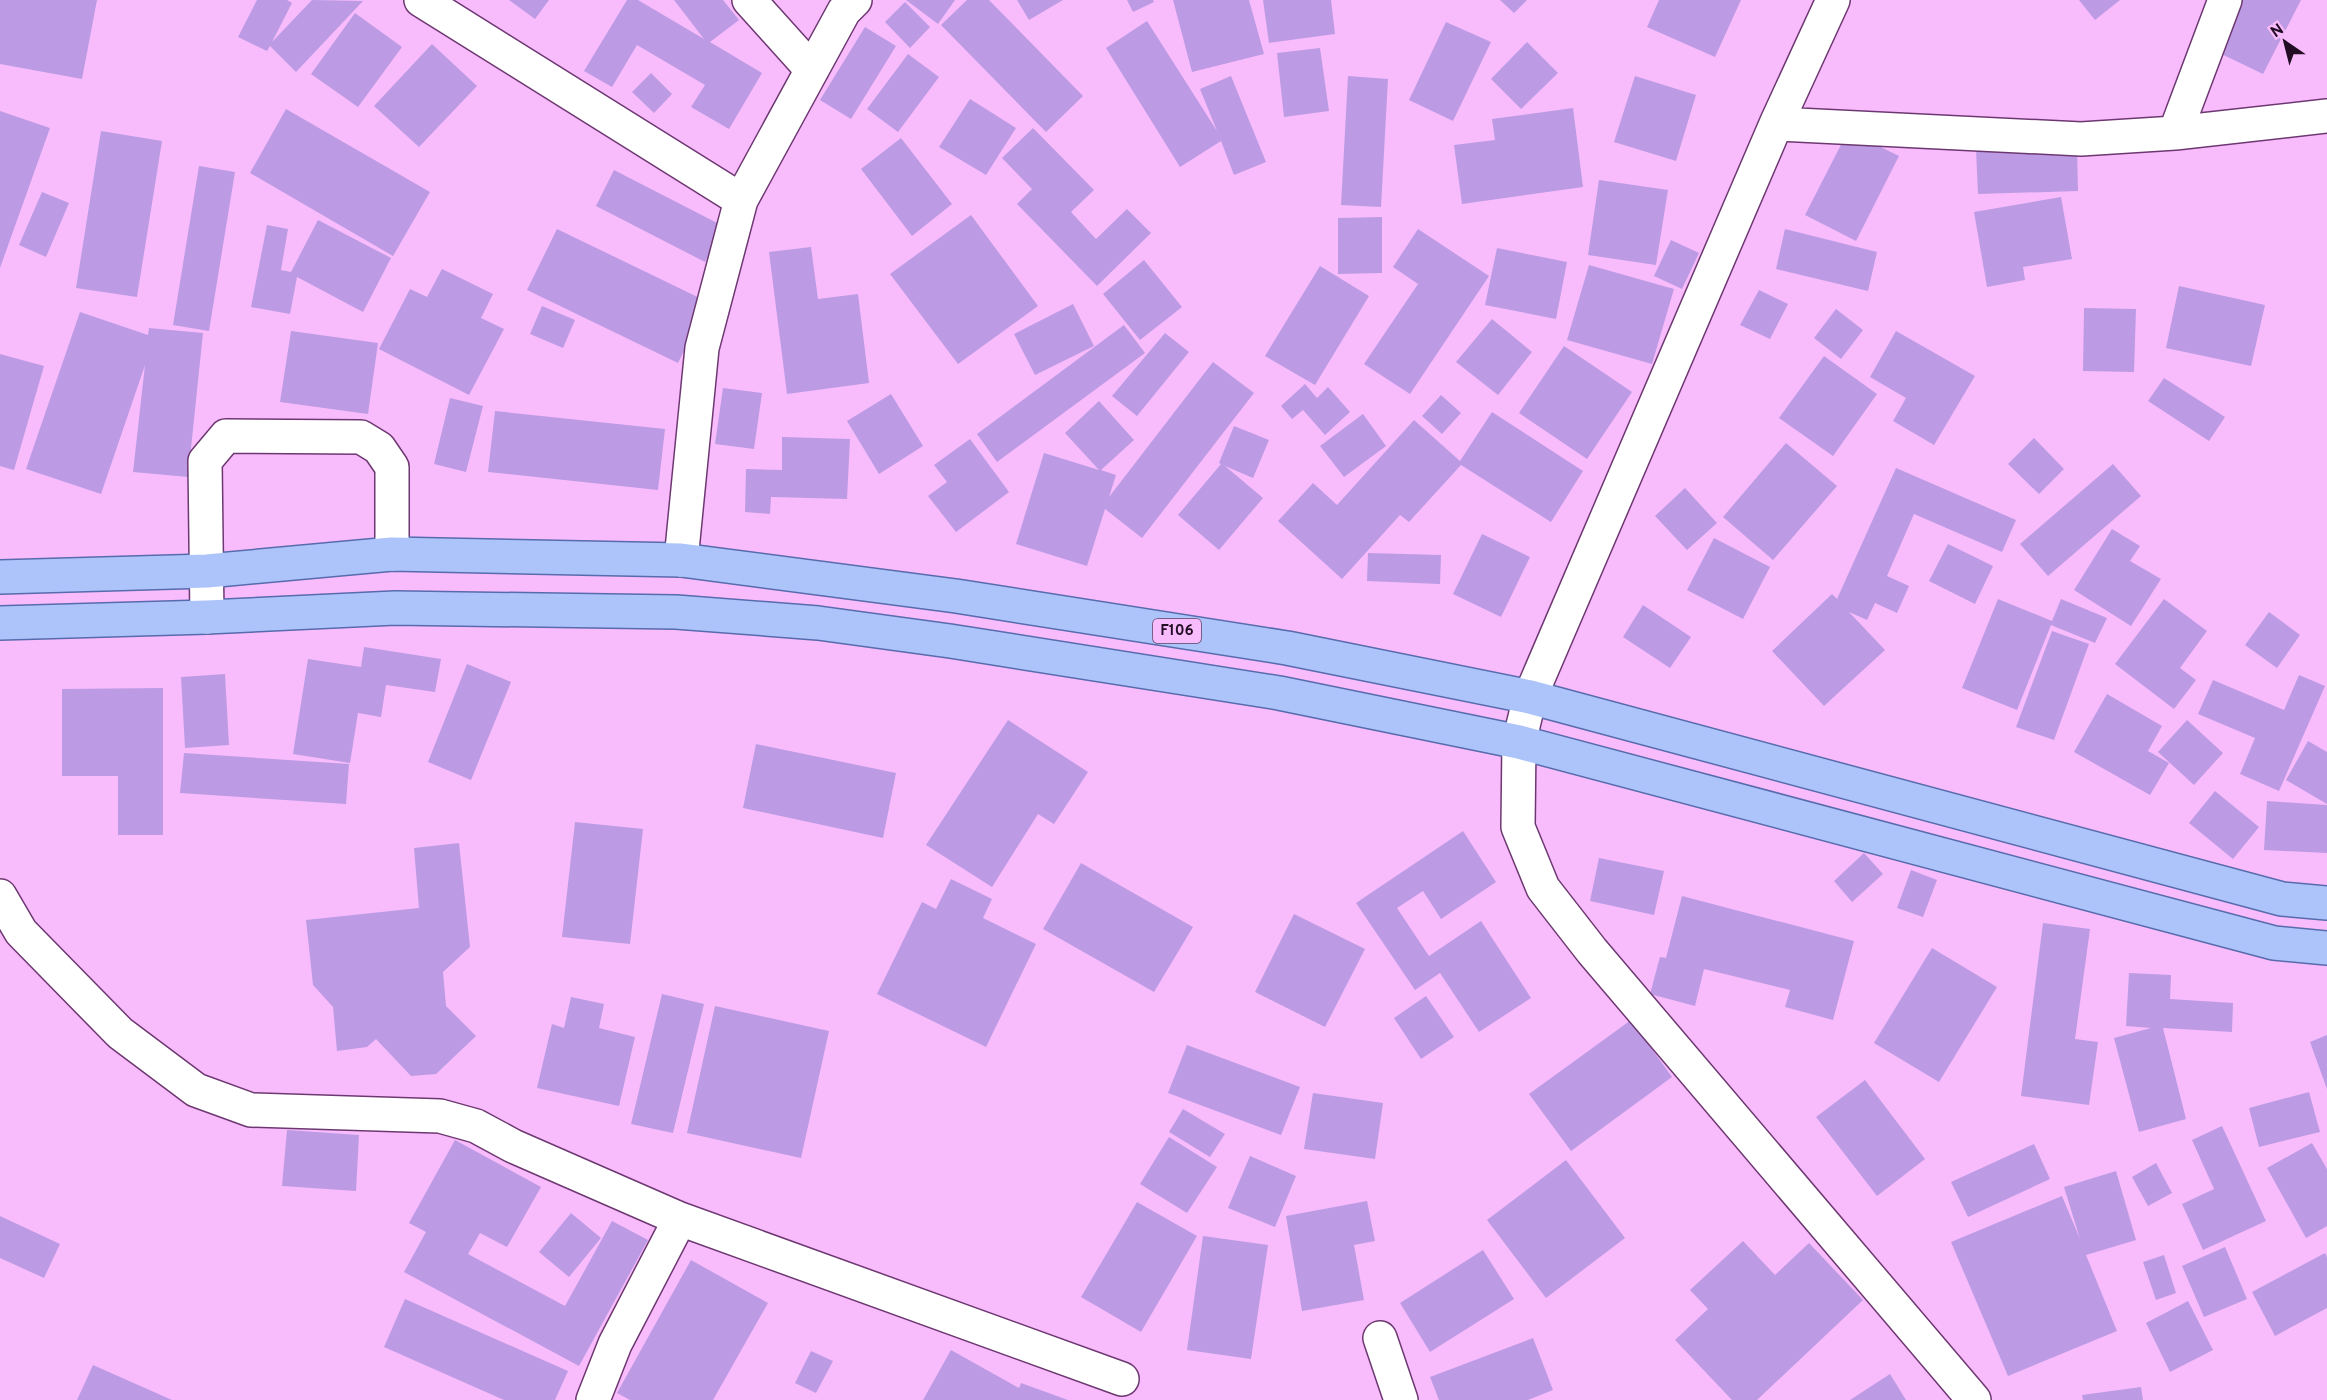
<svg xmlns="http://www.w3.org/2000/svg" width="2327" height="1400" font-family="Overpass,sans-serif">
<rect width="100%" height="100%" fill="#f8bcfc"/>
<path fill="#bc9be4" d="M 0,0 L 97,0 L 82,79 L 0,64 Z
M 257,0 L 287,0 L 292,3 L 272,42 L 312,0 L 363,1 L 296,72 L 270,46 L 267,51 L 238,37 Z
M 509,0 L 549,0 L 535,19 Z
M 627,0 L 638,0 L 704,39 L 674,0 L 723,0 L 739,20 L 710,42 L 762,73 L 729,129 L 691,107 L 705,85 L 637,45 L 612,87 L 584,71 Z
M 906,0 L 955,0 L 938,24 Z
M 967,0 L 989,0 L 1083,96 L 1046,132 L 941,25 Z
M 1017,0 L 1063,0 L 1029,20 Z
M 1127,0 L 1153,0 L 1154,2 L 1133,12 Z
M 1173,0 L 1249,0 L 1264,54 L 1192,72 Z
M 1263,0 L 1331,0 L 1335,34 L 1269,43 Z
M 1500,0 L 1527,0 L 1514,13 Z
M 1659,0 L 1741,0 L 1715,57 L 1647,27 Z
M 2079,0 L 2120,0 L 2095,20 Z
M 2236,0 L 2301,0 L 2263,74 L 2211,49 Z
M 905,2 L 930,27 L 910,48 L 885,22 Z
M 355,13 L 402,47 L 358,107 L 311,74 Z
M 1147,21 L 1217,131 L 1200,89 L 1231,76 L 1266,162 L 1234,175 L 1221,141 L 1180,167 L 1106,48 Z
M 1446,22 L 1491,42 L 1453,121 L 1409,100 Z
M 865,27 L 896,46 L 851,119 L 820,100 Z
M 1527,42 L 1558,73 L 1521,109 L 1491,79 Z
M 432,44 L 477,86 L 419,147 L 374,106 Z
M 1320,48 L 1329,111 L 1284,117 L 1277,53 Z
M 908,54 L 939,77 L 898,132 L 867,109 Z
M 651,73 L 672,94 L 654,113 L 632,92 Z
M 1348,76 L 1388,79 L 1381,207 L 1341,205 Z
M 1635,76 L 1696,95 L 1676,161 L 1614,142 Z
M 970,99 L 1016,128 L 986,175 L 939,147 Z
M 1573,108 L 1583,187 L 1462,204 L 1454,145 L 1495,140 L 1492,119 Z
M 286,109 L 430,192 L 393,256 L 250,173 Z
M 0,111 L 50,128 L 0,268 Z
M 1033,128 L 1094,190 L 1071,212 L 1096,239 L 1127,209 L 1151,233 L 1097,286 L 1017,204 L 1032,189 L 1002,158 Z
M 101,131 L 162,141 L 137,297 L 76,288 Z
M 1848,131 L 1899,156 L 1856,241 L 1805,215 Z
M 901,138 L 952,204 L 912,236 L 861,169 Z
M 2077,146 L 2078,191 L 1978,194 L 1976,149 Z
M 199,166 L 235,172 L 209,331 L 173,325 Z
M 614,170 L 723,226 L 705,262 L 596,206 Z
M 1599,180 L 1668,190 L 1656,265 L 1588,255 Z
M 42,192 L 69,203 L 46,257 L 19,245 Z
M 2061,197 L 2072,259 L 2023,267 L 2025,280 L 1987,287 L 1974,212 Z
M 971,215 L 1038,306 L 958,364 L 890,274 Z
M 1382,217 L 1382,273 L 1338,274 L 1338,218 Z
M 318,220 L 391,258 L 363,312 L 297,277 L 290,314 L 251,307 L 267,225 L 288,229 L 281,270 L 291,272 Z
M 557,229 L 708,302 L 678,363 L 527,290 Z
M 1418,229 L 1489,276 L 1410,394 L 1364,364 L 1418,284 L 1393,267 Z
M 1785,229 L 1877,252 L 1868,291 L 1776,269 Z
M 1671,240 L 1699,253 L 1682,289 L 1654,276 Z
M 811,247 L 818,299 L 858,294 L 869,383 L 787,394 L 769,252 Z
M 1497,248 L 1567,262 L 1556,319 L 1485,305 Z
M 1144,260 L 1182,307 L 1140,340 L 1103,294 Z
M 1589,265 L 1674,289 L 1652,364 L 1567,340 Z
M 1320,266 L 1369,296 L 1315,385 L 1265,356 Z
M 442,269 L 493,294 L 481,318 L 504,329 L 469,395 L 379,349 L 410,289 L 427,297 Z
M 2179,286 L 2265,305 L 2251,366 L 2166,348 Z
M 1759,290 L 1788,304 L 1770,339 L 1740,325 Z
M 1073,304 L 1094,346 L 1035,375 L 1014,334 Z
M 542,306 L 575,320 L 563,348 L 530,334 Z
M 2084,308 L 2136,309 L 2134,372 L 2083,371 Z
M 1836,309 L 1863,330 L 1841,359 L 1814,338 Z
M 80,312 L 148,335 L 149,328 L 203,333 L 188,477 L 133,472 L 145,365 L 101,494 L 26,469 Z
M 1492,319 L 1532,352 L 1498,395 L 1456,362 Z
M 1124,325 L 1145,353 L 997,462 L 977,434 Z
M 291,331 L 378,343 L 368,414 L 280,402 Z
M 1896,331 L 1975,376 L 1934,445 L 1893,421 L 1906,398 L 1870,377 Z
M 1165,333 L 1189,352 L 1137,416 L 1112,396 Z
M 1564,346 L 1632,392 L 1587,459 L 1519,413 Z
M 0,354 L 44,366 L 14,470 L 0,466 Z
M 1824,356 L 1877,394 L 1833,456 L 1779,418 Z
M 1213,362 L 1254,393 L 1142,538 L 1105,509 L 1087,566 L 1016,544 L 1044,453 L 1099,470 L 1065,433 L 1099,401 L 1134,440 L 1101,470 L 1116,475 L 1109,497 Z
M 2164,378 L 2225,417 L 2209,441 L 2148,401 Z
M 1305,384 L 1317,398 L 1328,387 L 1350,412 L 1325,435 L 1303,410 L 1292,419 L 1281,406 Z
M 723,388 L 762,393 L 754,449 L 715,444 Z
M 891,394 L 923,446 L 879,474 L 847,421 Z
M 1441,395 L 1461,413 L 1442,434 L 1422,416 Z
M 450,398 L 483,406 L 466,472 L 434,464 Z
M 495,411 L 665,429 L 658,490 L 488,472 Z
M 1492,412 L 1583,471 L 1551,522 L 1461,465 L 1409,522 L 1400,515 L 1342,579 L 1278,521 L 1313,483 L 1337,505 L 1414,420 L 1460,461 Z
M 1363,414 L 1386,446 L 1344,477 L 1320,446 Z
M 1234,426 L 1269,440 L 1253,478 L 1225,466 L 1263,498 L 1219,550 L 1178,515 L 1221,464 L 1219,463 Z
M 782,437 L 850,439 L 847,499 L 771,497 L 770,514 L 745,512 L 746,469 L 782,470 Z
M 2034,438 L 2064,469 L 2039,494 L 2008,464 Z
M 970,439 L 1009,492 L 956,532 L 928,496 L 947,482 L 934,465 Z
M 1786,443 L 1837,486 L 1773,560 L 1723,517 Z
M 2113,464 L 2141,496 L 2048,576 L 2020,544 Z
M 1896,468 L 2016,520 L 2002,552 L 1914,514 L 1887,576 L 1909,586 L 1897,613 L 1875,603 L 1867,620 L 1849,612 L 1885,650 L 1824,706 L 1772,651 L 1832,594 L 1837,599 Z
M 1685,488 L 1717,523 L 1687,550 L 1655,516 Z
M 2112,529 L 2140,546 L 2130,561 L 2161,579 L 2131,626 L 2074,590 Z
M 1482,534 L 1530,557 L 1501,617 L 1453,594 Z
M 1714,538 L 1770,567 L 1743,619 L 1687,590 Z
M 1948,544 L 1993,566 L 1975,604 L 1929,581 Z
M 1368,553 L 1441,555 L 1440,584 L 1367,581 Z
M 1998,599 L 2052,621 L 2061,599 L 2107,618 L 2095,643 L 2051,625 L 2017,710 L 1962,688 Z
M 2164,599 L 2207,631 L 2180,668 L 2196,680 L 2174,709 L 2115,664 Z
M 1643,605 L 1691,637 L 1670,668 L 1623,637 Z
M 2269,612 L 2300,635 L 2277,668 L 2245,645 Z
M 2052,631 L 2089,644 L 2054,740 L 2016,727 Z
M 364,647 L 441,659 L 435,692 L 386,685 L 381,717 L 358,713 L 350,763 L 293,754 L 308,659 L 361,667 Z
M 467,664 L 511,682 L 471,780 L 428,762 Z
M 225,674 L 229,745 L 185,748 L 181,677 Z
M 2299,675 L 2325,686 L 2279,791 L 2240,774 L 2255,738 L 2198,714 L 2213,680 L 2284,710 Z
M 163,688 L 163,835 L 118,835 L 118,776 L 62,776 L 62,689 Z
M 2107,694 L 2162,726 L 2148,751 L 2169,763 L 2150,795 L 2074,752 Z
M 1008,720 L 1088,772 L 1054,824 L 1038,814 L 992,887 L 926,845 Z
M 2187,720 L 2223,753 L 2194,785 L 2158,752 Z
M 2308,741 L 2327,752 L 2327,804 L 2286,780 Z
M 756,744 L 896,773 L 883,838 L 743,808 Z
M 184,753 L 349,764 L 346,804 L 180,793 Z
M 2215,791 L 2259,827 L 2233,859 L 2189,823 Z
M 2267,801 L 2327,805 L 2327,853 L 2264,850 Z
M 575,822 L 643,829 L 630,944 L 562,937 Z
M 1463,831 L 1496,882 L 1441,919 L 1423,891 L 1397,908 L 1429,956 L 1481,921 L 1531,998 L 1479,1032 L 1440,973 L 1415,990 L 1356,903 Z
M 459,843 L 470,947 L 443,972 L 446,1006 L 476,1036 L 436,1074 L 411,1076 L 376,1039 L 367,1047 L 337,1051 L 333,1007 L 313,985 L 306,920 L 419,908 L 414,848 Z
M 1864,853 L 1883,874 L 1852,902 L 1834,881 Z
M 1599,858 L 1664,871 L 1654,915 L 1590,901 Z
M 1081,863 L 1193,927 L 1154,992 L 1043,929 Z
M 1911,870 L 1937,880 L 1923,917 L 1897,908 Z
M 951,879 L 992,899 L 983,918 L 1036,944 L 986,1047 L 877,994 L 922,902 L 936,909 Z
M 1682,896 L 1854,941 L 1833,1020 L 1785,1007 L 1790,990 L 1704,969 L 1695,1006 L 1650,994 L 1660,957 L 1666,958 Z
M 1294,914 L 1365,949 L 1325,1027 L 1255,992 Z
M 2043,923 L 2090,929 L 2075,1039 L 2098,1042 L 2089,1105 L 2021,1096 Z
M 1932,948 L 1997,987 L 1939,1082 L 1874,1043 Z
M 2129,973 L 2171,975 L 2170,999 L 2233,1003 L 2232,1032 L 2163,1028 L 2186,1119 L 2139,1132 L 2114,1038 L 2151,1028 L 2126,1026 Z
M 662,994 L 704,1004 L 673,1133 L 631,1124 Z
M 1426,996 L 1454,1037 L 1421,1059 L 1394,1018 Z
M 571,997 L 604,1004 L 599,1028 L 635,1037 L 619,1106 L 537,1088 L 552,1024 L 564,1028 Z
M 715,1006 L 829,1031 L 801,1158 L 687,1133 Z
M 1631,1020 L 1672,1077 L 1571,1151 L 1529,1094 Z
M 2327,1035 L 2327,1089 L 2310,1042 Z
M 1187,1045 L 1300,1087 L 1281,1135 L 1168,1093 Z
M 1865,1080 L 1925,1159 L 1877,1196 L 1816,1117 Z
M 2309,1092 L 2320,1132 L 2259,1147 L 2249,1108 Z
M 1313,1093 L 1383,1103 L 1375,1159 L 1304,1149 Z
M 1183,1109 L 1225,1134 L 1210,1157 L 1169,1132 Z
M 2222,1126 L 2266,1221 L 2203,1250 L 2182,1204 L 2214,1189 L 2192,1140 Z
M 287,1130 L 359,1135 L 356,1191 L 282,1186 Z
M 1169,1137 L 1217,1167 L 1187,1213 L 1140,1184 Z
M 455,1140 L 541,1187 L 507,1247 L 480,1233 L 468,1254 L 565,1306 L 612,1221 L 648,1240 L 579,1366 L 404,1272 L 426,1232 L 409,1223 Z
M 2312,1143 L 2327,1169 L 2327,1226 L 2306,1238 L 2267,1168 Z
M 2034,1144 L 2050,1179 L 1968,1217 L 1951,1182 Z
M 1250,1156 L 1296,1176 L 1275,1227 L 1228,1208 Z
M 1566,1160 L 1625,1238 L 1546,1298 L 1487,1220 Z
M 2156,1163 L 2172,1193 L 2148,1206 L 2132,1177 Z
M 2116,1171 L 2136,1240 L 2086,1255 L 2117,1331 L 2008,1376 L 1951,1242 L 2062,1196 L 2080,1239 L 2064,1187 Z
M 1367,1201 L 1375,1241 L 1354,1245 L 1364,1300 L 1302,1311 L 1286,1216 Z
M 1137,1202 L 1197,1236 L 1141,1332 L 1081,1297 Z
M 571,1213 L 601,1238 L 569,1277 L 539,1252 Z
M 0,1216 L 60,1244 L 44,1278 L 0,1258 Z
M 1203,1236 L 1268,1245 L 1251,1359 L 1187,1350 Z
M 1743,1241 L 1775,1275 L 1809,1243 L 1863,1300 L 1757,1400 L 1732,1400 L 1675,1340 L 1708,1309 L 1690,1290 Z
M 2225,1247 L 2247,1299 L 2204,1317 L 2182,1266 Z
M 1483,1250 L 1514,1299 L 1430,1352 L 1400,1303 Z
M 2325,1253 L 2327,1257 L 2327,1308 L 2275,1336 L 2252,1292 Z
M 2164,1255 L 2176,1293 L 2156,1300 L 2143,1262 Z
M 691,1260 L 768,1303 L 713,1400 L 630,1400 L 617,1393 Z
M 405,1299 L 568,1371 L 555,1400 L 504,1400 L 384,1347 Z
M 2188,1301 L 2213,1350 L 2170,1372 L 2146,1323 Z
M 1533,1338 L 1553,1390 L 1528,1400 L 1439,1400 L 1430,1377 Z
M 951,1350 L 1019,1388 L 1021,1383 L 1068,1400 L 923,1400 Z
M 811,1351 L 833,1361 L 816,1393 L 795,1383 Z
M 93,1365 L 172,1400 L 77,1400 Z
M 1890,1374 L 1906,1400 L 1850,1400 Z
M 2141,1387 L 2143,1400 L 2083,1400 L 2082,1395 Z"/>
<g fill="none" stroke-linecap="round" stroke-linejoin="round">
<defs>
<path id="minor" d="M 421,0 L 741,200
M 749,0 L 812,70
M 1833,0 L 1776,124 L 1530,697 L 1519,742 L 1518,827 L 1543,888 L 1592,951 L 1974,1400
M 1776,124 L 2081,139 L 2175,133 L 2327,116
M 2175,133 L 2225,0
M 681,560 L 702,348 L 741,200 L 844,11 L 855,0
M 207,617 L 205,461 L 226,436 L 361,437 L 379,448 L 392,467 L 392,554
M 0,896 L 21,932 L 120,1033 L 196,1090 L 251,1110 L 440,1116 L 476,1126 L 513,1146 L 680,1219
M 1380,1338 L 1401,1400
M 593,1400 L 615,1344 L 680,1219 L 1122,1379"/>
<path id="major" d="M 0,577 L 207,571 L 392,554 L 681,560 L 956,596 L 1287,648 L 1530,697 L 2282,899 L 2327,903
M 0,623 L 207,617 L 395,608 L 676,612 L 818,623 L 950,641 L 1279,693 L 1519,742 L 2274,943 L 2327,948"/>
</defs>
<use href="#minor" stroke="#6d3871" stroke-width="36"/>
<use href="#major" stroke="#586bac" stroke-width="36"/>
<use href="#minor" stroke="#fff" stroke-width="33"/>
<use href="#major" stroke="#acc4f9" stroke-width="33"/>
</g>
<g text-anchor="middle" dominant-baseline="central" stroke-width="4.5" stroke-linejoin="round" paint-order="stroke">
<rect fill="#f8bcfc" stroke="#634266" stroke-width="1.5" x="1153" y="619" width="48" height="24" rx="4.5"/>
<g font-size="15" font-weight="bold" fill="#230d25">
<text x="1177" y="631">F106</text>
</g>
</g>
<g transform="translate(2285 42) rotate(325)" stroke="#f8bcfc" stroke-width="4.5" paint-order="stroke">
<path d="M0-4.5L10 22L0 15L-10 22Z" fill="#230d25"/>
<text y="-9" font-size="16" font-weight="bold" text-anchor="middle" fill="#230d25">N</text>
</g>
</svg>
